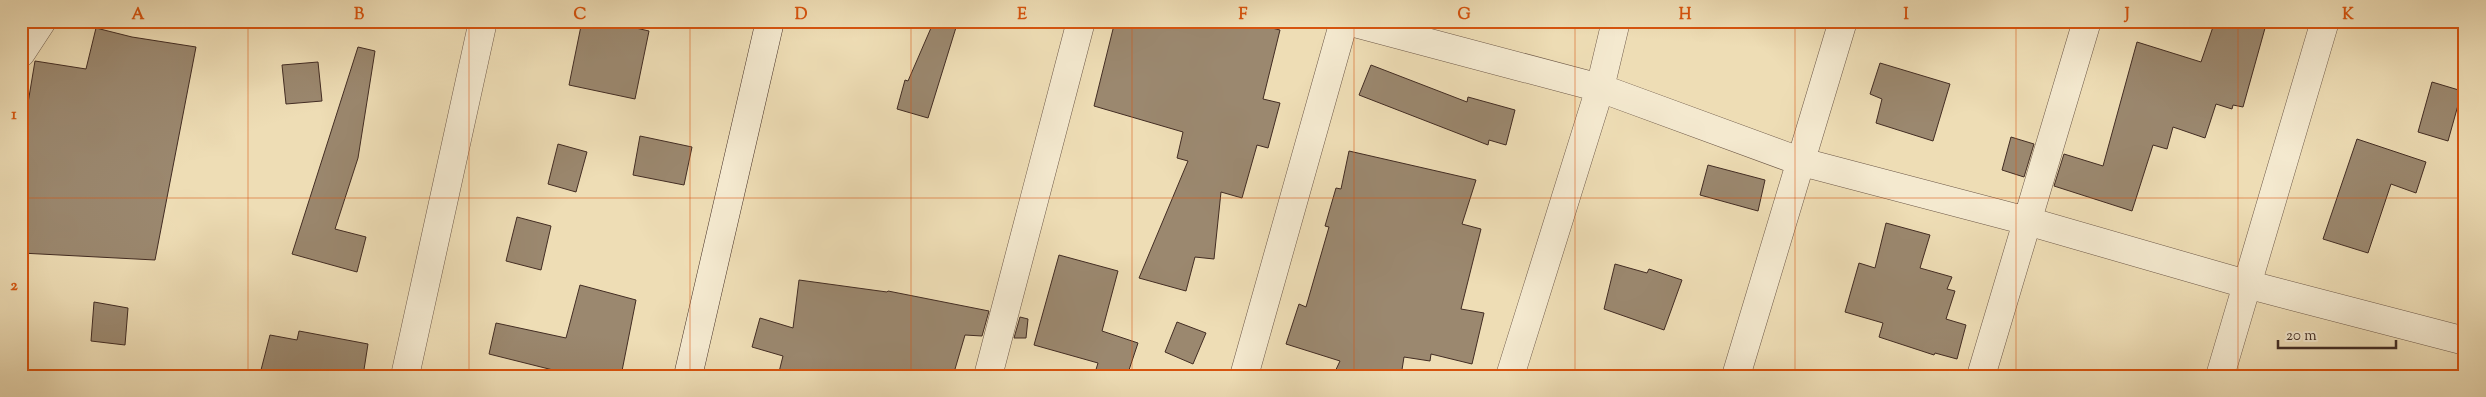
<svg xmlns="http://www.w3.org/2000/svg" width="2486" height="397" font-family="'Sorts Mill Goudy',serif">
<rect width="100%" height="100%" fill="#eeddb5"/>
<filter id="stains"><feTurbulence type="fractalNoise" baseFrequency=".004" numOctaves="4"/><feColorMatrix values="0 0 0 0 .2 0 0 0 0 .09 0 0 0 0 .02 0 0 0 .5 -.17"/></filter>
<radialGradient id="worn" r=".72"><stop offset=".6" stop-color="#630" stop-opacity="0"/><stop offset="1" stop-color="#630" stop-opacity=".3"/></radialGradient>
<path fill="#9b886f" stroke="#422c23" d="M 582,21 L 605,21 L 649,31 L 635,99 L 569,85 Z
M 934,21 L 958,21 L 928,118 L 897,109 L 905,80 L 908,81 Z
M 1115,21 L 1244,21 L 1280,30 L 1263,99 L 1280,103 L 1268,148 L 1257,145 L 1242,198 L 1221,192 L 1214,259 L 1195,257 L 1186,291 L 1139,278 L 1188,161 L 1177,158 L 1183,132 L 1094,106 Z
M 2215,21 L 2267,21 L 2243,107 L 2233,105 L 2232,109 L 2216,104 L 2205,138 L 2173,127 L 2167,149 L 2153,145 L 2132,211 L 2054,186 L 2064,154 L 2103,166 L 2137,42 L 2201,62 Z
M 96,28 L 132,37 L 196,47 L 155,260 L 21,253 L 21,108 L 27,109 L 35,61 L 86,69 Z
M 358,47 L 375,51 L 358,158 L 335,229 L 366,237 L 357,272 L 292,254 Z
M 318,62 L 322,101 L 286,104 L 282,65 Z
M 1880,63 L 1950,84 L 1933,141 L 1876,123 L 1882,99 L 1870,94 Z
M 1371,65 L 1467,102 L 1468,97 L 1515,110 L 1506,145 L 1489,140 L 1488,145 L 1359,95 Z
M 2432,82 L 2462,91 L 2448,141 L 2418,132 Z
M 640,136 L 692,147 L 684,185 L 633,175 Z
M 2011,137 L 2034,144 L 2024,177 L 2002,170 Z
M 2357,139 L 2426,162 L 2416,193 L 2391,184 L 2368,253 L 2323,239 Z
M 558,144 L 587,152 L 576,192 L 548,184 Z
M 1349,151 L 1476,180 L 1462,224 L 1481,229 L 1461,309 L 1484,313 L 1472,364 L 1431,354 L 1430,361 L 1404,357 L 1401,376 L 1333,376 L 1340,361 L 1286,344 L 1299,304 L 1306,307 L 1329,227 L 1325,226 L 1336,188 L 1341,189 Z
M 1708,165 L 1765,180 L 1758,211 L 1700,195 Z
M 517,217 L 551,226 L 541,270 L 506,261 Z
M 1886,223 L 1930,235 L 1920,268 L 1952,277 L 1947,289 L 1955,291 L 1946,319 L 1966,325 L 1957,359 L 1935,353 L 1934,355 L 1879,337 L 1883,323 L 1845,312 L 1859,263 L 1875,268 Z
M 1059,255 L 1118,271 L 1102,331 L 1138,343 L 1127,376 L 1094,376 L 1098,363 L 1034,345 Z
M 1615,264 L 1647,273 L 1649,269 L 1682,280 L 1664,330 L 1604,309 Z
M 799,280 L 887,292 L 888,291 L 989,311 L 982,336 L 965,335 L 953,376 L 778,376 L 783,356 L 752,347 L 760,318 L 793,328 Z
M 580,285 L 636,300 L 621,376 L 577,376 L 489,354 L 496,323 L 566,338 Z
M 94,302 L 128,308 L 125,345 L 91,341 Z
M 1020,317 L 1028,319 L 1026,338 L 1014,338 Z
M 1177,322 L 1206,333 L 1193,364 L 1165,352 Z
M 299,331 L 368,344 L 363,376 L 289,376 L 261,370 L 270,335 L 297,340 Z"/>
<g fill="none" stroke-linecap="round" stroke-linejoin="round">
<defs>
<path id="street" d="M 1347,21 L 1600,88 L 1802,162 L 2027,221 L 2246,284 L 2465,341
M 21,53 L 42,21
M 405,376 L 483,21
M 988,376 L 1081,21
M 1244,376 L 1344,21
M 1510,376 L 1600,88 L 1616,21
M 1736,376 L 1843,21
M 1981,376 L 2087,21
M 2220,376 L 2325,21"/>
<path id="secondary" d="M 688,376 L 770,21"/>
</defs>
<use href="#street" stroke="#6d5848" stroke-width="29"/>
<use href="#secondary" stroke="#422c23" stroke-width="29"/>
<use href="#street" stroke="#f4e9cf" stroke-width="28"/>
<use href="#secondary" stroke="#f4e9cf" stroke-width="28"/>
</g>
<path fill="none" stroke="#d7540e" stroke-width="1" stroke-opacity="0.55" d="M 248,21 L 248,376M 469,21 L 469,376M 690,21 L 690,376M 911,21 L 911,376M 1132,21 L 1132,376M 1354,21 L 1354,376M 1575,21 L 1575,376M 1795,21 L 1795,376M 2016,21 L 2016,376M 2238,21 L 2238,376M 21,198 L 2465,198"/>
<rect width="2486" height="397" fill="none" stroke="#eeddb5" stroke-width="55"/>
<path d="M2278 340v8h118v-8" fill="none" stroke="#422c23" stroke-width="2.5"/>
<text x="2286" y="340" font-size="15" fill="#422c23" stroke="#f4e9cf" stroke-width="4" paint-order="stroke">20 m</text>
<rect x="28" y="28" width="2430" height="342" fill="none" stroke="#d7540e" stroke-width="2"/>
<g font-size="16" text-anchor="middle" font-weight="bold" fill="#d7540e">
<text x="138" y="19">A</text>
<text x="359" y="19">B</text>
<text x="580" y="19">C</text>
<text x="801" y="19">D</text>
<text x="1022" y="19">E</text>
<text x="1243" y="19">F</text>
<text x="1464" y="19">G</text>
<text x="1685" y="19">H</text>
<text x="1906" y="19">I</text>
<text x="2127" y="19">J</text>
<text x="2348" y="19">K</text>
<text x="14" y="119">1</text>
<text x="14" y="290">2</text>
</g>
<rect width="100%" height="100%" filter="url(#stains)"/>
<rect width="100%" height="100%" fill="url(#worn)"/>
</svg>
